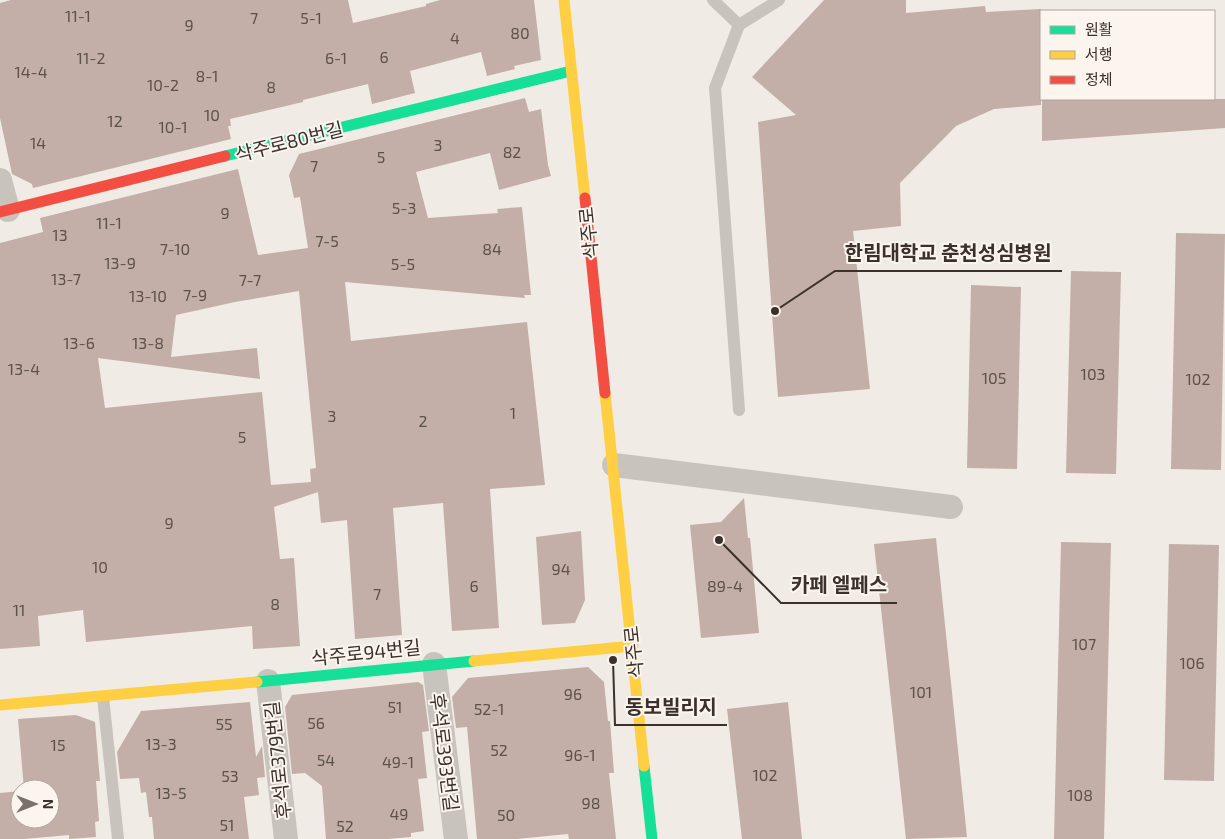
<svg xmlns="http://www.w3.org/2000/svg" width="1225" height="839" font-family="'Exo 2','Noto Sans KR',sans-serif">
<rect width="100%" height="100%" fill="#f0ebe5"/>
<path fill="#c3afa7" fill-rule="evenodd" d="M 11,0 L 348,0 L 353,23 L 426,6 L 426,4 L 440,0 L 534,0 L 541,60 L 514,66 L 515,69 L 487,76 L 481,52 L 410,71 L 415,93 L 372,104 L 368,84 L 303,100 L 303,102 L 230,119 L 231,126 L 228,126 L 231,139 L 33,188 L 32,184 L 12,174 L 0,118 L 0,3 Z
M 824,0 L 906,0 L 906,13 L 985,6 L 986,12 L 1041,9 L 1041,105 L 994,109 L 956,126 L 900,183 L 901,226 L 853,231 L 870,389 L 778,397 L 758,122 L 796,115 L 752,77 Z
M 525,98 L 529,112 L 541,109 L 548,165 L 551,176 L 499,190 L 490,153 L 416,172 L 428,218 L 498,213 L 497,209 L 522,207 L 531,295 L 524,295 L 525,298 L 345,282 L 351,341 L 527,322 L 545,485 L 490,489 L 499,628 L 452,631 L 443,503 L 393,508 L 402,635 L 355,639 L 347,520 L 321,523 L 318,492 L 274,507 L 280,559 L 294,558 L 300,646 L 253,649 L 252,626 L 86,642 L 83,610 L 38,616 L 40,646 L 0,649 L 0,243 L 43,232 L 40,218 L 238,169 L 258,255 L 308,248 L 300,197 L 294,198 L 289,175 L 299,154 ZM 299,291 L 316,468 L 310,469 L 311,482 L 271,485 L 262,392 L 105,408 L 98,358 L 260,379 L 257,348 L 171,357 L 176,315 L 235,302 Z
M 1042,99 L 1225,99 L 1225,128 L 1042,141 Z
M 1176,233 L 1225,234 L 1221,470 L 1171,469 Z
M 1071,271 L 1121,272 L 1116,474 L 1066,473 Z
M 971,285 L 1021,287 L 1017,469 L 967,468 Z
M 744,498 L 748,538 L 750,538 L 759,633 L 701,638 L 690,525 L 721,522 Z
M 581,531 L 585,600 L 575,623 L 542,625 L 536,537 Z
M 936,538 L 967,837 L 906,839 L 874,544 Z
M 1061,542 L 1111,543 L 1104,839 L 1054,839 Z
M 1169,544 L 1219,545 L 1214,781 L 1164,780 Z
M 588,667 L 604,682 L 608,721 L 610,721 L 614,773 L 609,773 L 616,839 L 569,839 L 568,834 L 517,839 L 477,839 L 467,727 L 456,728 L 452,697 L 468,678 Z
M 418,682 L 423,685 L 429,731 L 422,732 L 427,778 L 418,779 L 424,831 L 411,833 L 411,837 L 388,839 L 326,839 L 322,786 L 305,773 L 292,774 L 285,707 L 292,695 Z
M 250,702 L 256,757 L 262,746 L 265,777 L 257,778 L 259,795 L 244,797 L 249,839 L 154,839 L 152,817 L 149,817 L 146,792 L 141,793 L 139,778 L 120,779 L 117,752 L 141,711 Z
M 788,702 L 802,839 L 742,839 L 727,709 Z
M 76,715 L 95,722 L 100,781 L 96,781 L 99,821 L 95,822 L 96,837 L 69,839 L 69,835 L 24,839 L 0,839 L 0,793 L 20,791 L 20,819 L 50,819 L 50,789 L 24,789 L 18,719 Z"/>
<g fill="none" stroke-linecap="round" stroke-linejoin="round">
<path stroke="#c9c3be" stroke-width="12" d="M 713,0 L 739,25 L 715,88 L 739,410
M 739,25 L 779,0
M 103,697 L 118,839"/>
<path stroke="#c9c3be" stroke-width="24" d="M 0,180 L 8,210
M 614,465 L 951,507
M 434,664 L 456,839
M 268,681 L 286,839"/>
<path stroke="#16e098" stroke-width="11" d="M 225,156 L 571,71
M 257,682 L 474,661
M 644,766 L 652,839"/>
<path stroke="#ffcf43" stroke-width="11" d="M 564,0 L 585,198
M 605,393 L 644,766
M 474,661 L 633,646
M 0,705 L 257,682"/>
<path stroke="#f24e42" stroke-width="11" d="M 585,198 L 605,393
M 0,212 L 225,156"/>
</g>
<g text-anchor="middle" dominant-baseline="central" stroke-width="4" stroke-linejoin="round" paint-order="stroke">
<g font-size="16" fill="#5d504a">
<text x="78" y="15">11-1</text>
<text x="254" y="17">7</text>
<text x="311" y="17">5-1</text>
<text x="189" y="24">9</text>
<text x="520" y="32">80</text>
<text x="455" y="37">4</text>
<text x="384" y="56">6</text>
<text x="91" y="57">11-2</text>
<text x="336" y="57">6-1</text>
<text x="31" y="71">14-4</text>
<text x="207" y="75">8-1</text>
<text x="163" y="84">10-2</text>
<text x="271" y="86">8</text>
<text x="212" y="114">10</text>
<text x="115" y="120">12</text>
<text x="173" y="126">10-1</text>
<text x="38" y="142">14</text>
<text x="438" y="144">3</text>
<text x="512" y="151">82</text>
<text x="381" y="156">5</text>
<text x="314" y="165">7</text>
<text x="404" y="207">5-3</text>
<text x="225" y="212">9</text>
<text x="109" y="222">11-1</text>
<text x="60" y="234">13</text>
<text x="327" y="240">7-5</text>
<text x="175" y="248">7-10</text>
<text x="492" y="248">84</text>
<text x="120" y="262">13-9</text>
<text x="403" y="263">5-5</text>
<text x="66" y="278">13-7</text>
<text x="250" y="279">7-7</text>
<text x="195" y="294">7-9</text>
<text x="148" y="295">13-10</text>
<text x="79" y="342">13-6</text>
<text x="148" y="342">13-8</text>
<text x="24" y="368">13-4</text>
<text x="1093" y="373">103</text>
<text x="994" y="377">105</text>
<text x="1198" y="378">102</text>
<text x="513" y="412">1</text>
<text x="332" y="415">3</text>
<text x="423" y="420">2</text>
<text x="242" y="436">5</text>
<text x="169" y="522">9</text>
<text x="100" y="566">10</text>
<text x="561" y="568">94</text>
<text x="474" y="585">6</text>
<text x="725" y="585">89-4</text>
<text x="377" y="593">7</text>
<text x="275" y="603">8</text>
<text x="19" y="609">11</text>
<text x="1084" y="643">107</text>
<text x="1192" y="662">106</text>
<text x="921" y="691">101</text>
<text x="573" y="693">96</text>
<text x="395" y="706">51</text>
<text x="489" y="708">52-1</text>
<text x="316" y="722">56</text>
<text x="224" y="723">55</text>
<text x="161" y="743">13-3</text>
<text x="58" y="744">15</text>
<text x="499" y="749">52</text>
<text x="580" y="754">96-1</text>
<text x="326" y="759">54</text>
<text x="398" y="761">49-1</text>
<text x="765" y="774">102</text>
<text x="230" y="775">53</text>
<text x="171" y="792">13-5</text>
<text x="1080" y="794">108</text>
<text x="591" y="802">98</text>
<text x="399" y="813">49</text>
<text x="506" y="814">50</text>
<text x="227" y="824">51</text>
<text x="345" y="825">52</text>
</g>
<g font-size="19" fill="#3b302b" stroke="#fbf5ee">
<text transform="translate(289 141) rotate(-14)">삭주로80번길</text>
<text transform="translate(588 233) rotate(-96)">삭주로</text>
<text transform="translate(366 652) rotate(-6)">삭주로94번길</text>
<text transform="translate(633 652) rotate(-96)">삭주로</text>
<text transform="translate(445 752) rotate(83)">후석로393번길</text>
<text transform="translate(277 760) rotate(-96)">후석로379번길</text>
</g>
</g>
<path fill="none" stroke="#3b302b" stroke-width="2" d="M775 311L835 271H1062M719 540L781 603H897M613 660L615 725H727"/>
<g fill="#3b302b" stroke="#fbf5ee" stroke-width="2">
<circle cx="775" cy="311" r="5"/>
<circle cx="719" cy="540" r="5"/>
<circle cx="613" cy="660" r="5"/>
</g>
<g font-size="20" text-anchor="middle" font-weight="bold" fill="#3b302b" stroke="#fbf5ee" stroke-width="4" stroke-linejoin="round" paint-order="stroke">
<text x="948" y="260">한림대학교 춘천성심병원</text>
<text x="839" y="592">카페 엘페스</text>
<text x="671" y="714">동보빌리지</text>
</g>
<rect x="1040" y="10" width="175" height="90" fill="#fbf5ee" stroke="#aea6a0"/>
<rect x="1050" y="26" width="25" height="8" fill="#16e098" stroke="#aea6a0"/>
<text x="1085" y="35" font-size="15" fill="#3b302b">원활</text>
<rect x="1050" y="51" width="25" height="8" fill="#ffcf43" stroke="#aea6a0"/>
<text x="1085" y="60" font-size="15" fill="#3b302b">서행</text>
<rect x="1050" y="76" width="25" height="8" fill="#f24e42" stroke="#aea6a0"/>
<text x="1085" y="85" font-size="15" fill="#3b302b">정체</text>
<g transform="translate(35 804) rotate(90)"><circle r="24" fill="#fbf5ee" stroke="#aea6a0"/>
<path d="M0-4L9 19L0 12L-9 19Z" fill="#7a716c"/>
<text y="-8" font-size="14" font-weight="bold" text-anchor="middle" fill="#3b302b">N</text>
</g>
</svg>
